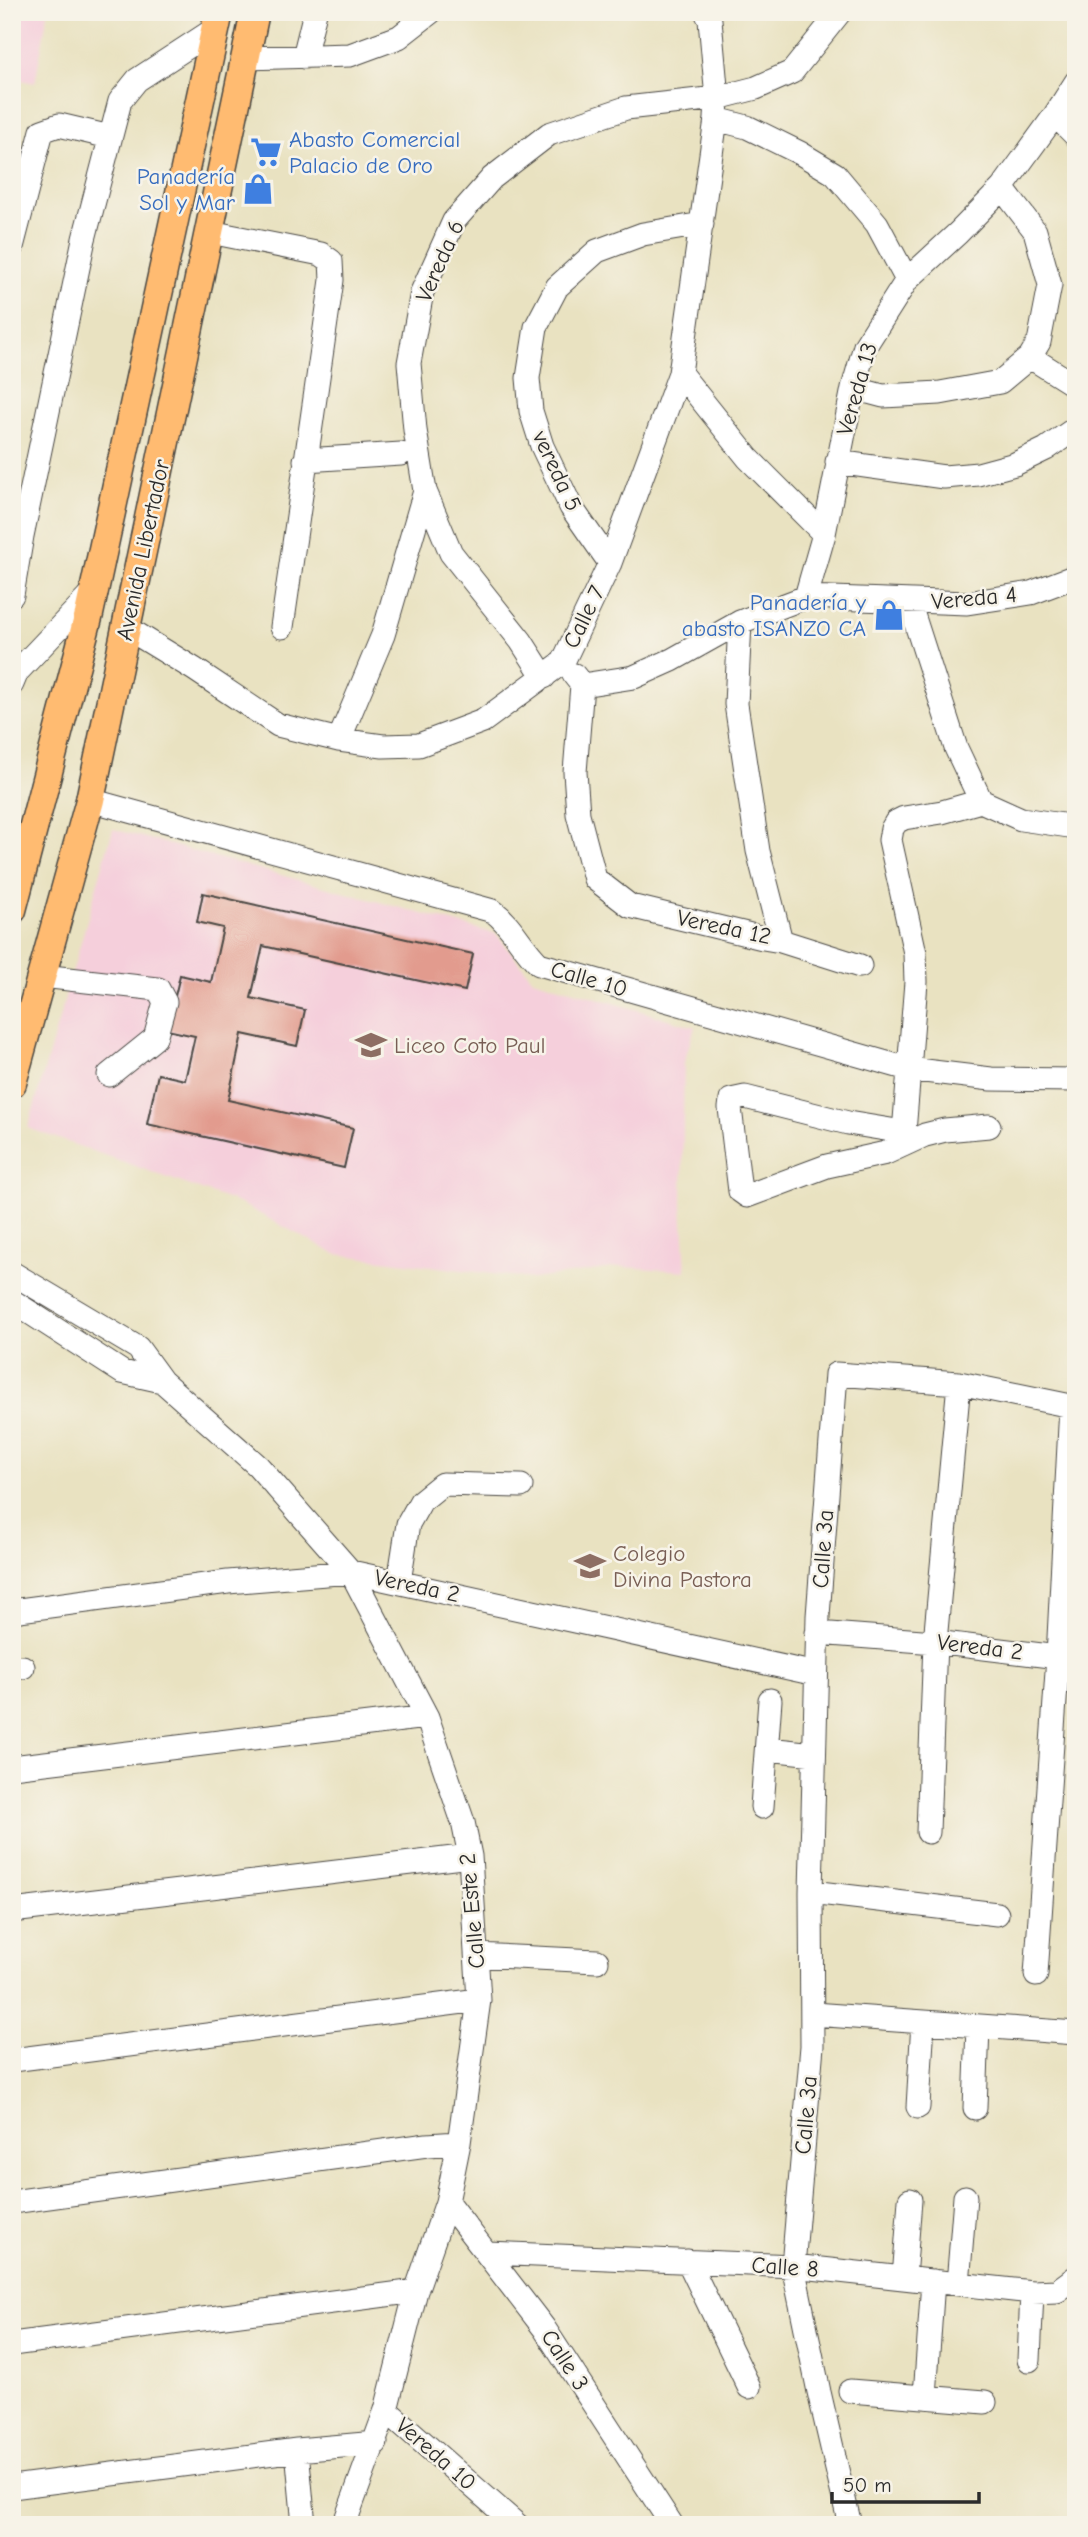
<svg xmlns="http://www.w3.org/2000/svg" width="1088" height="2537" font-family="'Comic Neue',sans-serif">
<rect width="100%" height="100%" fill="#f7f3e8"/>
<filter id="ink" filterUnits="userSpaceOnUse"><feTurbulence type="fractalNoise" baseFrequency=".0143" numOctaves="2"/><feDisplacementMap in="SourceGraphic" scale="14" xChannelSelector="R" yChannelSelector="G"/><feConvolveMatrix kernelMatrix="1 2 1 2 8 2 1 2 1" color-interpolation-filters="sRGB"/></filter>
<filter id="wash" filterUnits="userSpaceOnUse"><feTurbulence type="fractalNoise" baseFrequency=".00686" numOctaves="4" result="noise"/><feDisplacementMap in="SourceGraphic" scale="28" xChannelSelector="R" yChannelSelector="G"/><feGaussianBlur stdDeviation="1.57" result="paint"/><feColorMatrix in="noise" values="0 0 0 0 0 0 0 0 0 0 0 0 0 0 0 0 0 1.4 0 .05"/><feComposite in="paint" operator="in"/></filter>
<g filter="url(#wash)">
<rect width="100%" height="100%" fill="#e9e2c1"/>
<path fill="#f5cfdb" d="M 12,12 L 48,12 L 35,83 L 12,78 Z
M 113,829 L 496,934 L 533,979 L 695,1027 L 684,1062 L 682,1206 L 686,1271 L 620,1267 L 533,1279 L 335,1254 L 241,1204 L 28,1128 Z"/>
<g id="blocks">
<path fill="#e29b8e" d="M 203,893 L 473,954 L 465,991 L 263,946 L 251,998 L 305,1010 L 297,1046 L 242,1034 L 228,1100 L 353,1128 L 344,1168 L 147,1124 L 158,1074 L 185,1080 L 195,1036 L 167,1030 L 180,975 L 211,982 L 223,928 L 197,922 Z"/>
</g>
</g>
<g filter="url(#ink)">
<use href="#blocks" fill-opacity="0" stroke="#484642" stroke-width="2"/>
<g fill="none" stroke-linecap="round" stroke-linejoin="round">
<defs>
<path id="minor" d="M 304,57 L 315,12
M 245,58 L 350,55 L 399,37 L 431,12
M 1055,115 L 1076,136
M 716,119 L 747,127 L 800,153 L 835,174 L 877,224 L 907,280
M 210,232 L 321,254 L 331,261 L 332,280 L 282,627
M 12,247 L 42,131 L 59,125 L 110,137
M 1030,357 L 1076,386
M 680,373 L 748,458 L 824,534
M 853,388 L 883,396 L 940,393 L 1000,382 L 1030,357 L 1039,342 L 1050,285 L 1035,231 L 1002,188
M 305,460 L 401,454
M 837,462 L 944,477 L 978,474 L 1015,464 L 1046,449 L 1076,428
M 425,491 L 451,553 L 521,641 L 544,677
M 610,563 L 571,507 L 542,446 L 531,411 L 528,378 L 536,327 L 557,287 L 597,251 L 643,234 L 702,224
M 12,595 L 22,536 L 84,239 L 120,101 L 137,80 L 215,29
M 806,597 L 824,534 L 853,388 L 865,346 L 907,280 L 958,233 L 1002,188 L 1055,115 L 1076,82
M 909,602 L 956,748 L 981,801 L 1021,819 L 1076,827
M 127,628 L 194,669 L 278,725 L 339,740 L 383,746 L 419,745 L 483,721 L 563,662 L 610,563 L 680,373 L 716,119 L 717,98 L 710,20 L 706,12
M 574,675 L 582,685 L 634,677 L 672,660 L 740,622 L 806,597 L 967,603 L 1031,593 L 1076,576
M 12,684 L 17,672 L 94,591
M 582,685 L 575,772 L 578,814 L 595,879 L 630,906 L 763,938 L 781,941 L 758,851 L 736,704 L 740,622
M 339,740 L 383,635 L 425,491 L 415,430 L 409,363 L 422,292 L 454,221 L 492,178 L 549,134 L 626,108 L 717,98 L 756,88 L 792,72 L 840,12
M 90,800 L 493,911 C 513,926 521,947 539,964 L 908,1069 L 991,1079 L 1076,1080
M 781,941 L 860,966
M 42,976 L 158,989 L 165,1002 L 155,1038 L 109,1075
M 903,1132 L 848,1123 L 745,1097 L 731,1100 L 730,1108 L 740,1191 L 747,1196 L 827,1166 L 886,1153 L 925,1135 L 945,1130 L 989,1126
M 903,1145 L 916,982 L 915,953 L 890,840 L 892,829 L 896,822 L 904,818 L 942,812 L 981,801
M 12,1273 L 138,1348 L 162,1381 L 258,1466 L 351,1572 L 427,1717 L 463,1822 L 470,1856 L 479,2000 L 459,2143 L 447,2202 L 416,2291 L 386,2410 L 344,2525
M 12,1301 L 122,1372 L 162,1381
M 399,1582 L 408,1524 L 421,1501 L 442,1484 L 521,1486
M 12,1611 L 228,1582 L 351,1572 L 816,1674
M 817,1633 L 935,1642 L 1058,1657
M 12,1668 L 23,1667
M 768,1749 L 814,1754
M 12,1767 L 427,1717
M 762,1807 L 770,1700
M 928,1832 L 935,1642 L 959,1383
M 811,1892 L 997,1914
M 12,1911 L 470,1856
M 477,1955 L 597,1961
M 813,2014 L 1076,2033
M 12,2060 L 479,2000
M 918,2107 L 923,2022
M 975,2108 L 978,2026
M 12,2202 L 427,2145 L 459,2143
M 447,2202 L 544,2328 L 672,2525
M 488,2253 L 793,2266 L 1032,2292 L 1057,2291 L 1076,2277
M 688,2261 L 749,2387
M 904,2278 L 910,2200
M 958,2284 L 965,2197
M 12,2344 L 416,2291
M 1029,2360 L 1032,2292
M 850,2391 L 985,2402
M 925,2396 L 933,2281
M 386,2410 L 517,2525
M 297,2450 L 304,2525
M 12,2487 L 297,2450 L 376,2443
M 850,2525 L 819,2392 L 793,2266 L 812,2046 L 811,1892 L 818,1616 L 836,1374 L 959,1383 L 1071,1406 L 1058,1657 L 1036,1975"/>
<path id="major" d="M 12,910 L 89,614 L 219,12
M 12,1083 L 90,800 L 255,12"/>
</defs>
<use href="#minor" stroke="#484642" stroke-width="25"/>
<use href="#major" stroke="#484642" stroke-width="31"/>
<use href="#minor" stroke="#fff" stroke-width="23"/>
<use href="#major" stroke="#ffbb71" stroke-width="28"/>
</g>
</g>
<defs>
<symbol id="supermarket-bare" viewBox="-9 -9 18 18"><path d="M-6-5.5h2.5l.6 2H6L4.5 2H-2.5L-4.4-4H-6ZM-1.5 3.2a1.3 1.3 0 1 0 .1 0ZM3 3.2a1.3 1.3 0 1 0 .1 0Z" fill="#3f7fe0" stroke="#f7f3e8" stroke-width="2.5" paint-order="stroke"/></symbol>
<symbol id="shop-bare" viewBox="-9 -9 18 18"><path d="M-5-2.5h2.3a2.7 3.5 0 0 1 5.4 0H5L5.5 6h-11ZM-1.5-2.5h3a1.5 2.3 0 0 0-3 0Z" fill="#3f7fe0" stroke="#f7f3e8" stroke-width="2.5" paint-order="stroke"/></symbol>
<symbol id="school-bare" viewBox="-9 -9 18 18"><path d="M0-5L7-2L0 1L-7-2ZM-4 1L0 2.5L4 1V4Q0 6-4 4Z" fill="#8d6e63" stroke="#f7f3e8" stroke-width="2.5" paint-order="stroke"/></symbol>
</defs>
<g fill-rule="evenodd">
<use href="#supermarket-bare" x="244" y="130" width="44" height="44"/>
<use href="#shop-bare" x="236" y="167" width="44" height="44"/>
<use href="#shop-bare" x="867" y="593" width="44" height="44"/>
<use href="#school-bare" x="349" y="1023" width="44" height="44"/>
<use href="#school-bare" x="568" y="1544" width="44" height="44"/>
</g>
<g text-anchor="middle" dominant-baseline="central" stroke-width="5" stroke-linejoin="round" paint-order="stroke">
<g font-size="23" fill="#366cbe" stroke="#f7f3e8" text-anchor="end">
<text x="289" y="139" text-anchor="start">Abasto Comercial<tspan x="289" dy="26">Palacio de Oro</tspan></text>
<text x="235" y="176">Panadería<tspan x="235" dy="26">Sol y Mar</tspan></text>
<text x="866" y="602">Panadería y<tspan x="866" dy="26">abasto ISANZO CA</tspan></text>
</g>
<g font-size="23" fill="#2b2b2b" stroke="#f7f3e8">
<text transform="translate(440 261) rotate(-66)">Vereda 6</text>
<text transform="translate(857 389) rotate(-74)">Vereda 13</text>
<text transform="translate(557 471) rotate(65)">vereda 5</text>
<text transform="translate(143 550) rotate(-78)">Avenida Libertador</text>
<text transform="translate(974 598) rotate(-5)">Vereda 4</text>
<text transform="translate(584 617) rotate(-64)">Calle 7</text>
<text transform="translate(724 927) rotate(12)">Vereda 12</text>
<text transform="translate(589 979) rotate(16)">Calle 10</text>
<text transform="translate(823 1549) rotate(-86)">Calle 3a</text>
<text transform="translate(417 1586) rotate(12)">Vereda 2</text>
<text transform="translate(980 1647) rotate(7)">Vereda 2</text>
<text transform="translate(472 1911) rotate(-95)">Calle Este 2</text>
<text transform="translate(806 2115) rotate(-85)">Calle 3a</text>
<text transform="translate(785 2267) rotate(4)">Calle 8</text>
<text transform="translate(565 2360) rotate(57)">Calle 3</text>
<text transform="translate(436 2454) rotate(41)">Vereda 10</text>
</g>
<g font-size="23" fill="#785e54" stroke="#f7f3e8" text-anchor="start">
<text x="394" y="1045">Liceo Coto Paul</text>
<text x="613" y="1553">Colegio<tspan x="613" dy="26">Divina Pastora</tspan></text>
</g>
</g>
<rect width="1088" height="2537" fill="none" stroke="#f7f3e8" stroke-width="42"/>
<path d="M832 2492v10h147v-10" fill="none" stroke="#2b2b2b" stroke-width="3.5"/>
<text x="843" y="2492" font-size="21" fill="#2b2b2b" stroke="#f7f3e8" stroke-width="5" paint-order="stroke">50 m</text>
</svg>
